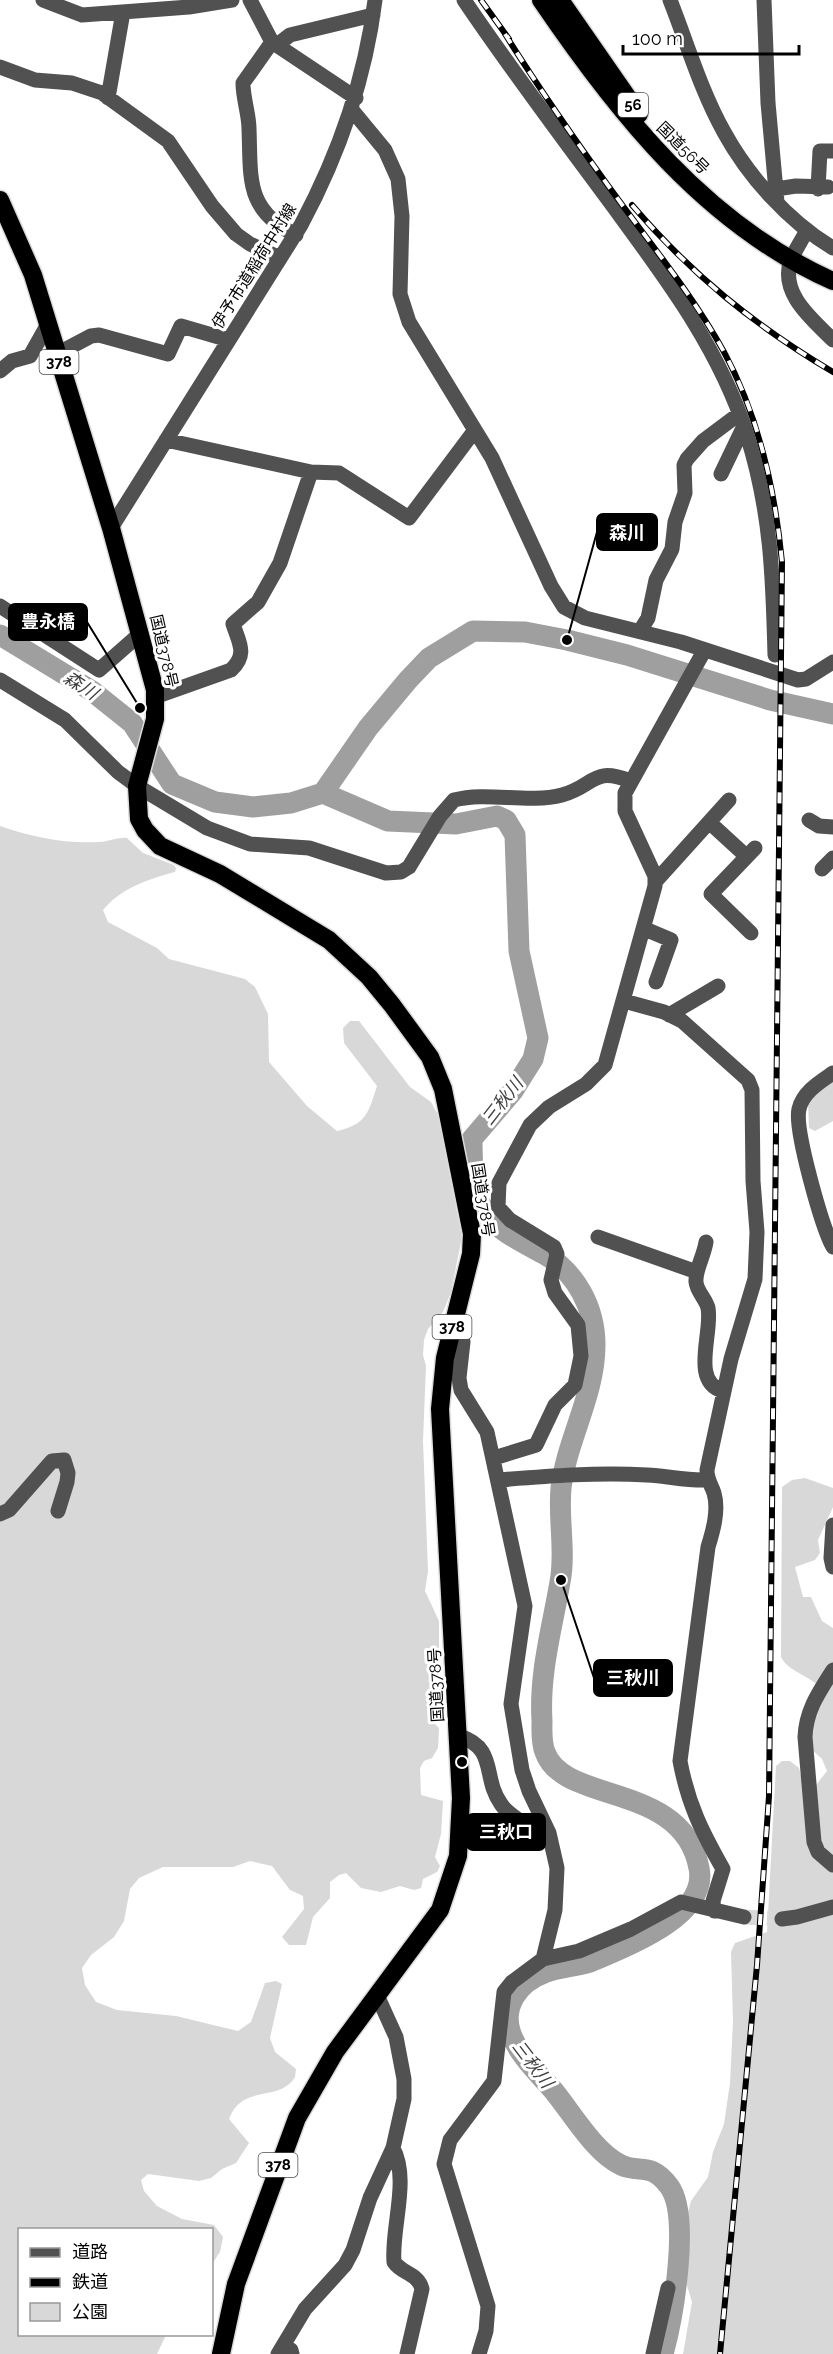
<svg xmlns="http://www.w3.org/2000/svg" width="833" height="2354" font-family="Raleway,'Noto Sans JP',sans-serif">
<rect width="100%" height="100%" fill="#fff"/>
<path fill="#d8d8d8" d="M 0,826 C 32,837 65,844 99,842 C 109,842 117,837 127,838 L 143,853 L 174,865 L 176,868 L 175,872 C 148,879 120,889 103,910 L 108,922 L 157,948 L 169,959 L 245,979 L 255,987 L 268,1014 L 269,1062 L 307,1106 L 337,1131 C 367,1124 368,1113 377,1086 L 344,1043 L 343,1028 L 350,1021 L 359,1021 L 410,1087 L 431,1102 L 438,1115 L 462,1237 L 451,1292 L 443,1312 L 428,1329 L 424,1340 L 423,1355 L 426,1366 L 423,1441 L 428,1571 L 425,1591 L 439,1621 L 439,1703 L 430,1714 L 433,1722 L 439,1728 L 438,1748 L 432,1758 L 424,1761 L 420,1768 L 421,1795 L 443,1801 L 441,1834 L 435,1857 L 440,1866 L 437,1872 L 423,1879 L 421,1888 L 414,1890 L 400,1886 L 381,1892 L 361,1888 L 346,1873 L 339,1875 L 330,1882 L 330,1898 L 313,1917 L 306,1945 L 289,1945 L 282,1937 L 304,1909 L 303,1896 L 290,1890 L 272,1866 L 250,1861 L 233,1867 L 163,1867 L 139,1878 L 130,1889 L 124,1921 L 114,1937 L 91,1955 L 82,1968 L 85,1985 L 96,2002 L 117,2010 L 176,2016 L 238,2031 L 251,2022 L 265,1983 L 276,1981 L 282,1984 L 270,2038 L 275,2052 L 296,2069 L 295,2077 C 280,2103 242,2083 229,2119 L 249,2143 L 236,2163 L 222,2169 L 211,2178 L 199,2181 L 148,2174 L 141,2180 L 144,2191 L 157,2206 L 182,2219 L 214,2225 L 223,2237 L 220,2252 L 212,2264 L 212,2230 L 20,2230 L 20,2334 L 166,2335 L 157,2354 L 0,2354 Z
M 833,1078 L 833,1121 L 815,1131 L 809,1128 L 808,1101 Z
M 805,1478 L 833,1488 L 833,1507 L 818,1540 L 820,1553 L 815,1560 L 795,1567 L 803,1597 L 811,1597 L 822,1621 L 833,1628 L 833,2354 L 683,2354 L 692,2302 L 686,2282 L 686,2221 L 691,2201 L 708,2177 L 713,2152 L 724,2124 L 730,2083 L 733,2021 L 731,1952 L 735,1943 L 767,1932 L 776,1766 L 782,1761 L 790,1761 L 799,1768 L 801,1776 L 816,1785 L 827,1771 L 822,1759 L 813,1751 L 811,1723 L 825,1693 C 811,1674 790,1674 781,1657 L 782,1487 L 792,1480 Z"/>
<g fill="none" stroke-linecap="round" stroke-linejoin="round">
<path stroke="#9f9f9f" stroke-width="21" d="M 0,635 L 92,691 L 132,723 L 172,784 L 215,802 L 253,807 L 291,803 L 323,793 L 368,728 L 408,680 L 429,658 L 473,631 L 525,632 L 567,640 L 627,655 L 770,700 L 833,714
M 323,793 L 388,821 L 456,824 L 497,816 L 506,820 L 515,835 L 519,951 L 538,1038 L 533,1059 L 513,1091 L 472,1139 C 472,1154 473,1186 479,1201 C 490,1228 520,1241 544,1254 C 576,1272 595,1308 595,1345 C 595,1395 567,1439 561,1488 C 558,1519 566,1552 560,1582 C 552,1629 539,1673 542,1721 C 542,1731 541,1742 545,1752 C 563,1805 683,1781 699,1868 C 709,1916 626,1947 590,1962 C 575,1967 559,1967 544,1973 C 519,1982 501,2007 511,2034 C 519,2055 538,2073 553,2090 C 572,2113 594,2152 621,2165 C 640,2174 650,2161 669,2186 C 691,2215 673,2318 663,2354"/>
<path stroke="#d9d9d9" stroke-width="15" stroke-dasharray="15 8" stroke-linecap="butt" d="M 744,1917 L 782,1919"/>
<defs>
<path id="highway" d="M 541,0 C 617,112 706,225 833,281
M 560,0 L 639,114
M 0,200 L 33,275 L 111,528 L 155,690 L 155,719 L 137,786 L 139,819 L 145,830 L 160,846 L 220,874 L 329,940 L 369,977 L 392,1005 L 430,1057 L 443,1089 L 472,1234 L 471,1254 L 445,1358 L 440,1409 L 461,1798 L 458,1856 L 440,1910 L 335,2052 L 297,2118 L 236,2284 L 221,2354"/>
</defs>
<use href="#highway" stroke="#dbdbdb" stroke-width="21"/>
<path stroke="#515151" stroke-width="15" d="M 43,0 L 82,15 L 189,7 L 232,0
M 250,0 L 272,42 L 356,98
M 464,0 C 514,74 568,145 621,217 C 671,285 721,353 747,435 C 771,511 773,576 775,655
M 670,0 C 687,43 701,91 724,132 C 748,176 789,222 833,248
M 764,0 L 768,103 L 777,202
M 272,42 L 243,83 C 243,99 249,114 249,129 C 251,179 245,210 296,235
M 277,45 L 290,35 L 373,15
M 0,67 L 35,80 L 72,83 L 102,93 L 168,141 L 212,206 L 236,234 L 250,244 L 280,258
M 108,98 L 123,12
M 352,110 L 385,150 L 398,179 L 402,216 L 400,294 L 409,322 L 492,458 L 551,586 L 564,607 L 585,618 L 681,642 L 798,680 L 806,679 L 833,662
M 776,189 L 796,186 L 828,187
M 818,189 L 820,151 L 833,151
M 807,230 C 802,240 795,250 791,260 C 779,293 812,319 833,340
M 57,354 L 91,336 L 99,335 L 168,354 L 181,326 L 229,340
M 0,371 L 12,361 L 30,356 L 48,324
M 166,440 L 311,472 L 339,473 L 409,518 L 475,430
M 721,474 L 744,426
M 111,528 L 301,225 C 339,154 365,80 375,0
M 0,606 L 99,670 L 141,633
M 640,631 L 648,618 L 656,580 L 672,549 L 675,522 L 685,493 L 684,465 L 687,459 L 703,441 L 739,414
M 0,680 L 65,720 L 118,772 L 137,786 L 207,828 L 250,844 L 309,848 L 386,873 L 401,872 L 409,867 L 440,816 L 454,800 C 488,791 527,804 562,795 C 595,786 592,766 630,781
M 155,697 L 231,670 C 248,654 239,643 233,624 L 258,602 L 280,563 L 311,472
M 809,820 L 819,826 L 833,827
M 709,822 L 745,855
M 822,869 L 833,858
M 655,882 L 729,800
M 645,929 L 671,940 L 656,982
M 751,933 L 711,894 L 755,848
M 624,1001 L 664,1012 L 682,1021 L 748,1080 L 752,1090 L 753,1181 L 757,1232 L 755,1279 L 731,1359 L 707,1470 C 707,1480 711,1484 714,1493 C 719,1510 713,1531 708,1547 L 680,1761 C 688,1804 702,1832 723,1869 L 713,1901 L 714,1911
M 669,1015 L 718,986
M 833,1073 C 820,1082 803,1092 799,1109 C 794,1129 822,1227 833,1247
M 598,1237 L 697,1272
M 706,1242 C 704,1256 695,1270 696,1282 C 697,1292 706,1299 708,1308 C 713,1332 690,1382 723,1391
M 450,1333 L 463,1342 L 459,1378 L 461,1390 L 487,1432 L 525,1606 L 511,1704 L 522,1770 L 529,1791 L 549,1833 L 557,1868 L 555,1910 L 543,1959
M 494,1458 L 536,1445 L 555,1405 L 575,1385 L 581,1356 L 578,1325 L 555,1293 L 551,1280 L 557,1254 L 554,1247 L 510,1220 L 498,1207 L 499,1183 L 530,1125 L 549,1107 L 586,1084 L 605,1065 L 655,886 L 655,876 L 625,811 L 625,793 L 704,651
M 499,1480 C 548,1476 598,1472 647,1475 C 668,1476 686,1481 707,1480
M 0,1514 L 9,1510 L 52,1461 L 64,1460 L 68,1473 L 67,1482 L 58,1511
M 833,1525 L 831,1558 L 833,1567
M 833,1670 C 819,1692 806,1710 805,1737 L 814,1842 L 818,1852 L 833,1865
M 459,1736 C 498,1748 482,1778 501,1804 C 511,1819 535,1828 550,1841
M 782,1919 L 797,1917 L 833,1907
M 393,2148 C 410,2180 391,2228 394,2262 C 402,2274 418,2273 422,2289 L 407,2354
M 291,2350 L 292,2354
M 278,2354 L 305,2309 L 345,2265 L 353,2250 L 370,2198 L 393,2148 L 404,2099 L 404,2079 L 396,2037 L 377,1995
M 479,2354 L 486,2331 L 488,2306 L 444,2164 L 450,2140 L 494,2081 L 504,1992 L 512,1982 L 543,1959 L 579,1951 L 631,1929 L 681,1902 L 744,1917
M 653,2354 L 668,2288"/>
<use href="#highway" stroke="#000" stroke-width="18"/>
<defs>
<path id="rail" d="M 481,0 L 509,39
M 505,34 C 542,93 582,150 623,206 C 658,253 696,301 724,352 C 759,417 775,489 782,562 L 769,1796 L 757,1965 L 720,2354
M 632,205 C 692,275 754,325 833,372"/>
</defs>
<use href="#rail" stroke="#000" stroke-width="6"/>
<use href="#rail" stroke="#fff" stroke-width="4" stroke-dasharray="11" stroke-linecap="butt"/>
</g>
<g text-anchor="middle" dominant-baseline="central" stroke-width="6" stroke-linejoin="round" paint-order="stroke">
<g fill="#fff" stroke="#4c4c4c" stroke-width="1.5">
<rect x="618" y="93" width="30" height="24" rx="4.5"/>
<rect x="39.5" y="350" width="39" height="24" rx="4.5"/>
<rect x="432.5" y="1315" width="39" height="24" rx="4.5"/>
<rect x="258.5" y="2153" width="39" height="24" rx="4.5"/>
</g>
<g font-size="15" font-weight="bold" fill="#000">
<text x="633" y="105">56</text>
<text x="59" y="362">378</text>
<text x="452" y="1327">378</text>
<text x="278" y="2165">378</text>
</g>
<g font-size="16" fill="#000" stroke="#fff">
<text transform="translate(683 148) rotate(45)">国道56号</text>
<text transform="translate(254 266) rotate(-58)">伊予市道稲荷中村線</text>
<text transform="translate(164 651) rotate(77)">国道378号</text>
<text transform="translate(483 1200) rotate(81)">国道378号</text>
<text transform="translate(436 1685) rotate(-93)">国道378号</text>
</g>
<g font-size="18" font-style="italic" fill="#404040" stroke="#fff">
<text transform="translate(81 685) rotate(33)">森川</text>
<text transform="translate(502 1101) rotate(-52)">三秋川</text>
<text transform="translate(533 2064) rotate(53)">三秋川</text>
</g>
</g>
<path fill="none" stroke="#000" stroke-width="2" d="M567 640L597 532M140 708L87 622M561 1580L594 1678M462 1762L467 1832"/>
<g fill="#000" stroke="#fff" stroke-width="2">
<circle cx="567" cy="640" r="6"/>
<circle cx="140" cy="708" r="6"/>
<circle cx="561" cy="1580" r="6"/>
<circle cx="462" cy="1762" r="6"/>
</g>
<g fill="#000" stroke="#000" stroke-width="2">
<rect x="597" y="514" width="60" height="36" rx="6"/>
<rect x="9" y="604" width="78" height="36" rx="6"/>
<rect x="594" y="1660" width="78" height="36" rx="6"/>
<rect x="467" y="1814" width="78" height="36" rx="6"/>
</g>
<g font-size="18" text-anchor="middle" font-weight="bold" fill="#fff">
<text x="627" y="539">森川</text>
<text x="48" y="628">豊永橋</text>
<text x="633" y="1684">三秋川</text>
<text x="506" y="1838">三秋口</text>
</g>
<rect x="18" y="2228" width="195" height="108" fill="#ffffff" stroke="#999999" stroke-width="1.5"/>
<rect x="30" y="2248" width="30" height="9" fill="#515151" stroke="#999999" stroke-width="1.5"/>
<text x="72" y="2258" font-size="18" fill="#000000">道路</text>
<rect x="30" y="2278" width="30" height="9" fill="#000000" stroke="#999999" stroke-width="1.5"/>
<text x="72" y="2288" font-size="18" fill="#000000">鉄道</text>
<rect x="30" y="2303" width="30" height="18" fill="#d8d8d8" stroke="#999999" stroke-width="1.5"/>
<text x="72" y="2318" font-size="18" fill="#000000">公園</text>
<path d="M623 45v9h176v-9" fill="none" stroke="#000000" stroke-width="3"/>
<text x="632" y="45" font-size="18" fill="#000000" stroke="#ffffff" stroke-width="4.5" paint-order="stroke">100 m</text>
</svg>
